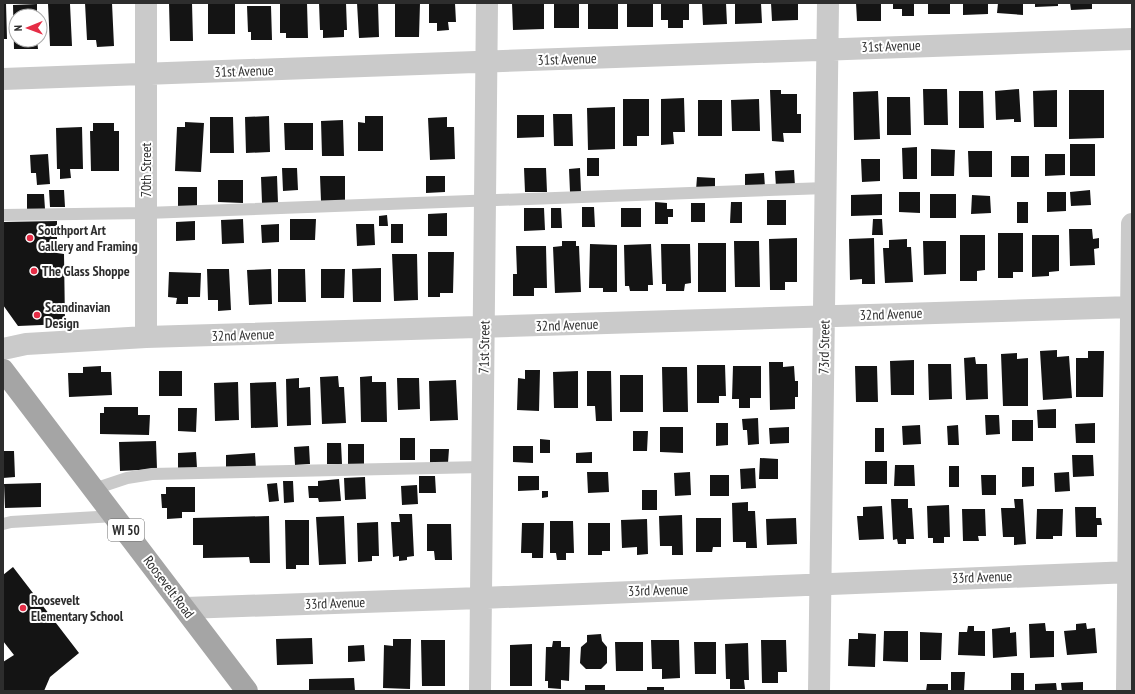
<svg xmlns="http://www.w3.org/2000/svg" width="1135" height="694" font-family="'PT Sans Narrow',sans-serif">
<rect width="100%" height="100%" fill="#fff"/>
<path fill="#141414" d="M 3,3 L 6,3 L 7,39 L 3,39 Z
M 85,3 L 112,3 L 114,46 L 97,47 L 96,40 L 87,40 Z
M 169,3 L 192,3 L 193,41 L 170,41 Z
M 208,3 L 235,3 L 235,34 L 208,34 Z
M 280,3 L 307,3 L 308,38 L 286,38 L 286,33 L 280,33 Z
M 319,3 L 346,3 L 347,30 L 344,30 L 344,37 L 323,38 L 323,30 L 320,30 Z
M 357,3 L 378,3 L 379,37 L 359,38 Z
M 395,3 L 420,3 L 419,37 L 395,37 Z
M 429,3 L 455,3 L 456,22 L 448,22 L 449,30 L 437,31 L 437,23 L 429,23 Z
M 512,3 L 544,3 L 544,29 L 513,30 Z
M 554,3 L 579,3 L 579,28 L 554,28 Z
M 588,3 L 618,3 L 618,29 L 588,29 Z
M 627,3 L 653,3 L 653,27 L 627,27 Z
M 661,3 L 689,3 L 689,20 L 683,20 L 683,28 L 668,28 L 668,20 L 661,20 Z
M 702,3 L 726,3 L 727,24 L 703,25 Z
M 735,3 L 761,3 L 762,23 L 735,24 Z
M 771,3 L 798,3 L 798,20 L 772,21 Z
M 856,3 L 881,3 L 881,21 L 857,21 Z
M 893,3 L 914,3 L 914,16 L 902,16 L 902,9 L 893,9 Z
M 928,3 L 950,3 L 950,14 L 928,14 Z
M 963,3 L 988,3 L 988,14 L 963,15 Z
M 998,3 L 1023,3 L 1023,15 L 997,13 Z
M 1035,3 L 1058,3 L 1058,6 L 1035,7 Z
M 1070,3 L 1092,3 L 1092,9 L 1071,10 Z
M 37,4 L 37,16 L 16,16 L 16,40 L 37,40 L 38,49 L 14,49 L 13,5 Z
M 48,4 L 70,4 L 72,46 L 50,46 Z
M 247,6 L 271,6 L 272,40 L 251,40 L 251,32 L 248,32 Z
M 923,89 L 947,89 L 948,125 L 924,125 Z
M 1019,89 L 1021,122 L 1014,122 L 1014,119 L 996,120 L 995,91 Z
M 770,90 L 781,90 L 781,94 L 797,94 L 797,114 L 801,114 L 801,133 L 783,133 L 784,142 L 772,141 Z
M 1057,90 L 1057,127 L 1034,127 L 1033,91 Z
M 1069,90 L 1104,90 L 1104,138 L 1069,139 Z
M 878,91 L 880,139 L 854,140 L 853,92 Z
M 959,91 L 983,91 L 984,128 L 959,128 Z
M 887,97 L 910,97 L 911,135 L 887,135 Z
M 684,98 L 685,132 L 673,132 L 674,144 L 661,145 L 661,99 Z
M 623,99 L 649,99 L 649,136 L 637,136 L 637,146 L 623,146 Z
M 759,99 L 760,131 L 732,131 L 731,100 Z
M 698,100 L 722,100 L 722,136 L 698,136 Z
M 615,107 L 615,149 L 588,150 L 587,108 Z
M 553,114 L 572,114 L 573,146 L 554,146 Z
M 517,115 L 544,115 L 544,137 L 517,138 Z
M 269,116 L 270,152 L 246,153 L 245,117 Z
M 365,116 L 383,116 L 383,151 L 358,151 L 358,122 L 365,123 Z
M 210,117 L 233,117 L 234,153 L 210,153 Z
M 447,117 L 447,127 L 454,127 L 455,159 L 430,160 L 428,118 Z
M 343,120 L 344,156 L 322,156 L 321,121 Z
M 185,122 L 204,123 L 201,172 L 175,171 L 177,127 L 185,127 Z
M 93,123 L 114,123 L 114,131 L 119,131 L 119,171 L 91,171 L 90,131 L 93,131 Z
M 284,123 L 313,123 L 313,150 L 285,150 Z
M 82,127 L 83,169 L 70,169 L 71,178 L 60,179 L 60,169 L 57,169 L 56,128 Z
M 1070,144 L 1095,144 L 1095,176 L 1070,176 Z
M 917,147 L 917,179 L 903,179 L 902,148 Z
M 931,149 L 955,150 L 954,176 L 931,176 Z
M 968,151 L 992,151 L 992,177 L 969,177 Z
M 48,154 L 50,184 L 37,185 L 36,173 L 31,173 L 30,155 Z
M 1045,154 L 1065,154 L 1065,175 L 1045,176 Z
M 1011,156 L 1029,156 L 1029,177 L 1011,177 Z
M 587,158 L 599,158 L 599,176 L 587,176 Z
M 861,159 L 880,159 L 880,181 L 862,182 Z
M 282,168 L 297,168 L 298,190 L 283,191 Z
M 524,168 L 546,168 L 547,192 L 525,192 Z
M 580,168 L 581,192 L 570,192 L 569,169 Z
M 794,170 L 795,186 L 776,187 L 775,171 Z
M 764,173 L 765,187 L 745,187 L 745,174 Z
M 277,176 L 278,203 L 262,203 L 261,177 Z
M 320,176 L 345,176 L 345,201 L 321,201 Z
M 426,176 L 445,176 L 445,192 L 426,193 Z
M 697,177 L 715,178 L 715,190 L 696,190 Z
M 218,180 L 243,180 L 243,203 L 218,202 Z
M 178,187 L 197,187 L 197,206 L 178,207 Z
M 49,190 L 64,190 L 65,207 L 50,207 Z
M 1090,190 L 1091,205 L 1071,206 L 1070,192 Z
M 899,192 L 920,192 L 920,213 L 899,212 Z
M 1047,192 L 1066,192 L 1066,211 L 1047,212 Z
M 27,194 L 44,194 L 45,209 L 27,210 Z
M 882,194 L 882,215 L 851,216 L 851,195 Z
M 930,194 L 956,194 L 956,218 L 930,218 Z
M 972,195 L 990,196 L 991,213 L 971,214 Z
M 767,200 L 786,200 L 786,225 L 767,225 Z
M 655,202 L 667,203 L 667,209 L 673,209 L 673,217 L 668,217 L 668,224 L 655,224 Z
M 731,202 L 742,202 L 742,223 L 730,223 Z
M 1017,202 L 1028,202 L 1028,223 L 1017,223 Z
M 691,203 L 705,203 L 705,222 L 691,222 Z
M 582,207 L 594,207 L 595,227 L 582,227 Z
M 524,208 L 544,208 L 545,230 L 524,231 Z
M 551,208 L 561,208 L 562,228 L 551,228 Z
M 621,208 L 641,208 L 641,227 L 621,227 Z
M 447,213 L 447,236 L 428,236 L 428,214 Z
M 387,215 L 388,226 L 379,226 L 379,216 Z
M 243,219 L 244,243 L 222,244 L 221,220 Z
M 290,219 L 316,219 L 315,240 L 290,240 Z
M 873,219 L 882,219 L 883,235 L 872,235 Z
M 57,221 L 57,253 L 64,254 L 65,324 L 18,326 L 3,305 L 3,222 Z
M 195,221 L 195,240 L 176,241 L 176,222 Z
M 279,224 L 279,242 L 262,243 L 261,225 Z
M 356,224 L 374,224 L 375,245 L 357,246 Z
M 391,224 L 403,224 L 403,243 L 391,243 Z
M 1069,229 L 1092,229 L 1093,239 L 1099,238 L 1099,248 L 1094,249 L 1095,265 L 1070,266 Z
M 998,233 L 1023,233 L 1023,272 L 1013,272 L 1013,278 L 998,278 Z
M 960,235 L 985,235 L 985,270 L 977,271 L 977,281 L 960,281 Z
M 1032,235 L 1059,235 L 1059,271 L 1049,272 L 1049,276 L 1032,277 Z
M 797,238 L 797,282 L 785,282 L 785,290 L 770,290 L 769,239 Z
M 874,238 L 875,284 L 862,284 L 862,279 L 850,280 L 849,239 Z
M 907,239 L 907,247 L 911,247 L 913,282 L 885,283 L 883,248 L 889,248 L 889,240 Z
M 562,241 L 576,241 L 576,246 L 579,246 L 581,292 L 555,293 L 553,247 L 562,246 Z
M 734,241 L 759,241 L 760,287 L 735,287 Z
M 923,241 L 946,241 L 946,274 L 924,275 Z
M 698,243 L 726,243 L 726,292 L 698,292 Z
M 590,244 L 617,245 L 617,292 L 603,292 L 603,288 L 589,288 Z
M 651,244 L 653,285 L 648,285 L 648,291 L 630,291 L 629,286 L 625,286 L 624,245 Z
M 661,244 L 690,244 L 691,283 L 685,284 L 684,291 L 666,291 L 666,284 L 662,284 Z
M 516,246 L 546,246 L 547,288 L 534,288 L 534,296 L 513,296 L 513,274 L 517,274 Z
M 428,252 L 454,252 L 453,293 L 440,293 L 440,297 L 428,297 Z
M 392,254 L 417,254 L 418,300 L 394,301 Z
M 381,268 L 381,302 L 353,302 L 352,269 Z
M 207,269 L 229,269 L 231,310 L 218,311 L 218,300 L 208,300 Z
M 271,269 L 272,304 L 249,305 L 247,270 Z
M 278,269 L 305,269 L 306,302 L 278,302 Z
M 321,269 L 345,269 L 344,298 L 321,298 Z
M 169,272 L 201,273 L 200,297 L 188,297 L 188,304 L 176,304 L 177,298 L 168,297 Z
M 1057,350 L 1057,357 L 1069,356 L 1072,398 L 1043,400 L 1040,351 Z
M 1088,351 L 1104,351 L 1103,397 L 1076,397 L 1076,358 L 1088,358 Z
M 1017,353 L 1017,359 L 1028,358 L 1028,406 L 1003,406 L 1001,354 Z
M 975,357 L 976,364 L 987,364 L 988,399 L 966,400 L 964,358 Z
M 914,360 L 914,395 L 891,395 L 890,361 Z
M 769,362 L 783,362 L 783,367 L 794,366 L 795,381 L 798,381 L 798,397 L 795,397 L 795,409 L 770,410 Z
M 928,364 L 951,364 L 952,399 L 929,400 Z
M 697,365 L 725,365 L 726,396 L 719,396 L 719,403 L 697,403 Z
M 101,366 L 101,372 L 111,372 L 112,395 L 69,397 L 68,373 L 83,373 L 83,367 Z
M 733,366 L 761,366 L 761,398 L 750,398 L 750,408 L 739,408 L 739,399 L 732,399 Z
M 855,366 L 877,366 L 878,402 L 856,402 Z
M 662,367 L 687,367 L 688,412 L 663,412 Z
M 525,370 L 540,370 L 539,411 L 517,410 L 518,378 L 525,379 Z
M 159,371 L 182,371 L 182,396 L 159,396 Z
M 578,371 L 578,408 L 554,408 L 553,372 Z
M 587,371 L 611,371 L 612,421 L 596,421 L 595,406 L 587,406 Z
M 620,375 L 643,375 L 643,412 L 620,412 Z
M 338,376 L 339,387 L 344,387 L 346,423 L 322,424 L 320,377 Z
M 372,376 L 372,382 L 386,382 L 387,422 L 361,422 L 360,377 Z
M 299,378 L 299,388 L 310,387 L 311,425 L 287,426 L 286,379 Z
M 397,378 L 419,378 L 420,409 L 398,410 Z
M 456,380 L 458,420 L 430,421 L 429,381 Z
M 238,382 L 239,420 L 215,421 L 214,383 Z
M 276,382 L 278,427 L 251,428 L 250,383 Z
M 104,407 L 138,407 L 138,415 L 150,415 L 149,435 L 100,434 L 100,413 L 104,413 Z
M 178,408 L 197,408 L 196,432 L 178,431 Z
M 1056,409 L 1056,428 L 1038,428 L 1037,410 Z
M 985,415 L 999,415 L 1000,434 L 986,435 Z
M 758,418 L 759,444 L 748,445 L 747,430 L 743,430 L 742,419 Z
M 1012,420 L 1033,420 L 1033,441 L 1012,441 Z
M 716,423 L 728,423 L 728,445 L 716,446 Z
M 1095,423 L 1095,443 L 1076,443 L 1075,424 Z
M 920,425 L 921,444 L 903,445 L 902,426 Z
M 958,425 L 959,445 L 948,445 L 947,426 Z
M 660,427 L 683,427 L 683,453 L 660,452 Z
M 789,427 L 789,443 L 770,444 L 769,428 Z
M 875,428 L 884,428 L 884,452 L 875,452 Z
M 633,431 L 648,431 L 647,451 L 633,451 Z
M 400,438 L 415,438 L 415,460 L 400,460 Z
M 540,439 L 550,440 L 550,453 L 540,453 Z
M 156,441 L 157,469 L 120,471 L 119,442 Z
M 327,443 L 341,443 L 342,464 L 327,464 Z
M 348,444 L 364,444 L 364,466 L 348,466 Z
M 309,446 L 310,464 L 295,465 L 294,447 Z
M 513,446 L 533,446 L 533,463 L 513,462 Z
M 430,449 L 449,449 L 448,463 L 430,463 Z
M 3,451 L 14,451 L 15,477 L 3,478 Z
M 196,452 L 197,468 L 178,470 L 178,453 Z
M 592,452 L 592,463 L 576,463 L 576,453 Z
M 255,453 L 256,469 L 226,471 L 226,455 Z
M 1072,455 L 1093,455 L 1094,476 L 1073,477 Z
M 760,458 L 778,459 L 778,479 L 759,479 Z
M 865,461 L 887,461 L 887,484 L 865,484 Z
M 895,465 L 914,465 L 915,486 L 894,486 Z
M 949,466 L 959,466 L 959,487 L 949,487 Z
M 1022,467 L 1034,467 L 1034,486 L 1022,487 Z
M 755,468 L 756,488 L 741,489 L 740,469 Z
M 587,472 L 608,472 L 609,492 L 588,493 Z
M 690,472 L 691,495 L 675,496 L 674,473 Z
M 1069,472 L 1070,491 L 1055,492 L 1054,473 Z
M 710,475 L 729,475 L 729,496 L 710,496 Z
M 981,475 L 996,475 L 996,495 L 982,495 Z
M 419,476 L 435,476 L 436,493 L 419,493 Z
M 518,476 L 539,476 L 539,490 L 518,491 Z
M 365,477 L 366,499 L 345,500 L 344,478 Z
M 339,479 L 341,501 L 319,502 L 318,498 L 309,498 L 308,486 L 318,486 L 318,481 Z
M 283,481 L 293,481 L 294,502 L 284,503 Z
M 41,483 L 41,507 L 5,508 L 4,484 Z
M 277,483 L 279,501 L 269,502 L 267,484 Z
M 417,485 L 418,504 L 402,505 L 401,486 Z
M 166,487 L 195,487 L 195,512 L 182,512 L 182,518 L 167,519 L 167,508 L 162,508 L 161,494 L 166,494 Z
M 642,490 L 657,490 L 657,510 L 642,510 Z
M 542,491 L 548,491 L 548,497 L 542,498 Z
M 891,499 L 908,499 L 908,508 L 912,508 L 914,539 L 906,539 L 906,544 L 898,544 L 897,539 L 893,540 Z
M 1014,499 L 1023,499 L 1026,544 L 1014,545 L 1014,537 L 1003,537 L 1001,508 L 1015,508 Z
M 748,502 L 748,511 L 755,511 L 757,548 L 746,548 L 746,542 L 733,542 L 732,503 Z
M 949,505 L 950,537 L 944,537 L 944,543 L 933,543 L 933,538 L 928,538 L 927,506 Z
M 882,506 L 884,539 L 859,540 L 857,516 L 863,516 L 863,507 Z
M 1075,507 L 1096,507 L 1096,518 L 1101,518 L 1102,525 L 1097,525 L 1097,537 L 1076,537 Z
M 962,509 L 985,509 L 986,536 L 978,536 L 979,541 L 963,541 Z
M 1037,509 L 1063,509 L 1062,536 L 1053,536 L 1053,539 L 1036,539 Z
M 399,514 L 412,514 L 414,556 L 407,557 L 407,560 L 399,561 L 399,556 L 393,557 L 391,522 L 400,522 Z
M 682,515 L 683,555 L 672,555 L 672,546 L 660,546 L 659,516 Z
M 269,516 L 270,563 L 250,563 L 249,557 L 203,558 L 203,545 L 193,545 L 193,518 Z
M 344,516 L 346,564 L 319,565 L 316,517 Z
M 696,518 L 721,518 L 721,547 L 713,547 L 712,552 L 696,552 Z
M 796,518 L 797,544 L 767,545 L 766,519 Z
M 647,519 L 648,554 L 637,555 L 637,547 L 622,548 L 621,520 Z
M 285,520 L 309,520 L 309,565 L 296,565 L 296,569 L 286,569 Z
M 550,521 L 573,521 L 574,553 L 566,553 L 566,560 L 557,560 L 556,553 L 550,553 Z
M 378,522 L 379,556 L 372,556 L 372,561 L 358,562 L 357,523 Z
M 522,523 L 544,523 L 543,558 L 532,558 L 532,553 L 521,553 Z
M 588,523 L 610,523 L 610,551 L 602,551 L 602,555 L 588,555 Z
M 427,524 L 451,524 L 452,560 L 435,560 L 434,551 L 427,551 Z
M 13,567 L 79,653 L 50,677 L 44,691 L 3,691 L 3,662 L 14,655 L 3,641 L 3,575 Z
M 1045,623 L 1046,631 L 1054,631 L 1054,657 L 1030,658 L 1029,624 Z
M 1086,623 L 1087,629 L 1095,628 L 1097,653 L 1067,655 L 1064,631 L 1076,630 L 1076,624 Z
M 968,626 L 974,626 L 974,631 L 985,631 L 985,656 L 958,655 L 959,632 L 967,632 Z
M 1010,627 L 1010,633 L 1016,632 L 1017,656 L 993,658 L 992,629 Z
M 884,631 L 908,631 L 908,662 L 883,661 Z
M 920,632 L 942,633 L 941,660 L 920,660 Z
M 858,633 L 876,634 L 875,667 L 848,666 L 849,639 L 858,639 Z
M 601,634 L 602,641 L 607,647 L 607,663 L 601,669 L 586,669 L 580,663 L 581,647 L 587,642 L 587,635 Z
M 312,638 L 313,664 L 277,665 L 276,639 Z
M 393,639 L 411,639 L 410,689 L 383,688 L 384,645 L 393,646 Z
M 421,640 L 445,640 L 445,686 L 422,686 Z
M 651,640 L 679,640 L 680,678 L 662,679 L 662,669 L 652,669 Z
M 761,640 L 786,640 L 787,672 L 778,672 L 778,683 L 762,683 Z
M 553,641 L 561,641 L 561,647 L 570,647 L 569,681 L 561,680 L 561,689 L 548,688 L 548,681 L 545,681 L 546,647 L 552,647 Z
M 615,642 L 643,642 L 643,671 L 616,671 Z
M 694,642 L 716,642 L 716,674 L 695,674 Z
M 748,643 L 749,680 L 744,680 L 745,689 L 730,689 L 730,679 L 726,679 L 725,644 Z
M 532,644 L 532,686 L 510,686 L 510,645 Z
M 364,645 L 365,661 L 348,662 L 348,646 Z
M 951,672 L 965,672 L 964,691 L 951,691 Z
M 1011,673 L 1024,673 L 1024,691 L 1011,691 Z
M 354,678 L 355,691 L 309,691 L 309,679 Z
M 1083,682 L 1083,691 L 1062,691 L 1061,683 Z
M 1056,683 L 1057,691 L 1035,691 L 1035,684 Z
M 927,684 L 948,684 L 948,691 L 926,691 Z
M 585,685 L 605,685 L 605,691 L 585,691 Z
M 647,687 L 664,687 L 664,691 L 647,691 Z"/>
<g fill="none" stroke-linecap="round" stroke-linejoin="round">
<path stroke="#cacaca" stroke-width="12" d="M 3,215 L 146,213 L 826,188
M 94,489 L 127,478 L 152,474 L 483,467
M 3,524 L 11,522 L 115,516"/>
<path stroke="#cacaca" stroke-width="22" d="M 146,3 L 146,337
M 3,79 C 379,67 756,50 1132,39
M 3,349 L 26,344 L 146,337 L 1132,307
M 185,608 L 481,598 L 1132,572
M 480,691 L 487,3
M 819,691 L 828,3
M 1127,691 L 1132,224"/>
<path stroke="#a5a5a5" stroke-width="22" d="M 3,370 L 247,691"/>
</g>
<g fill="#e52d46" stroke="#fff" stroke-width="1.5">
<circle cx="30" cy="238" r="4"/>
<circle cx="34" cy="271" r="4"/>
<circle cx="37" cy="315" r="4"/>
<circle cx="23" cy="608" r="4"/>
</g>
<g text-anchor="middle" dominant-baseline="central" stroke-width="4" stroke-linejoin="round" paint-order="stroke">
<rect fill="#fff" stroke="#6c6c6c" stroke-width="1" x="108" y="519" width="36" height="22" rx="3"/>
<g font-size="13" font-weight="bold" fill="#2d2d2d">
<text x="126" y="530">WI 50</text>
</g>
<g font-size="14" fill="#2d2d2d" stroke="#fff">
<text transform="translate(891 46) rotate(-2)">31st Avenue</text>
<text transform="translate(567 59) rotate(-2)">31st Avenue</text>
<text transform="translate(244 71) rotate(-2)">31st Avenue</text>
<text transform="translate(146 170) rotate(-90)">70th Street</text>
<text transform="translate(891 314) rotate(-2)">32nd Avenue</text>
<text transform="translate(567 325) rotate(-2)">32nd Avenue</text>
<text transform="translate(243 335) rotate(-2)">32nd Avenue</text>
<text transform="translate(484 347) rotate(-89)">71st Street</text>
<text transform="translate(824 347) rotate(-89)">73rd Street</text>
<text transform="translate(982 577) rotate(-2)">33rd Avenue</text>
<text transform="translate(169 587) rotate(53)">Roosevelt Road</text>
<text transform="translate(658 590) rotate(-2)">33rd Avenue</text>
<text transform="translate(335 603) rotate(-2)">33rd Avenue</text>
</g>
<g font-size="14" font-weight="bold" fill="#2d2d2d" stroke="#fff" text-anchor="start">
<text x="38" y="230">Southport Art<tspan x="38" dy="16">Gallery and Framing</tspan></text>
<text x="42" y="271">The Glass Shoppe</text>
<text x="45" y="307">Scandinavian<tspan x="45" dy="16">Design</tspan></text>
<text x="31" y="600">Roosevelt<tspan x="31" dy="16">Elementary School</tspan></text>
</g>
</g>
<rect width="1135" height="694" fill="none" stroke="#2d2d2d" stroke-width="8"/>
<g transform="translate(28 28) rotate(269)"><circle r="19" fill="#ffffff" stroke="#ababab"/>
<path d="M0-3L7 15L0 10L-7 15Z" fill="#e52d46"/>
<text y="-6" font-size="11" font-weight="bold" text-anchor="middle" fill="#2d2d2d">N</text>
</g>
</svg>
